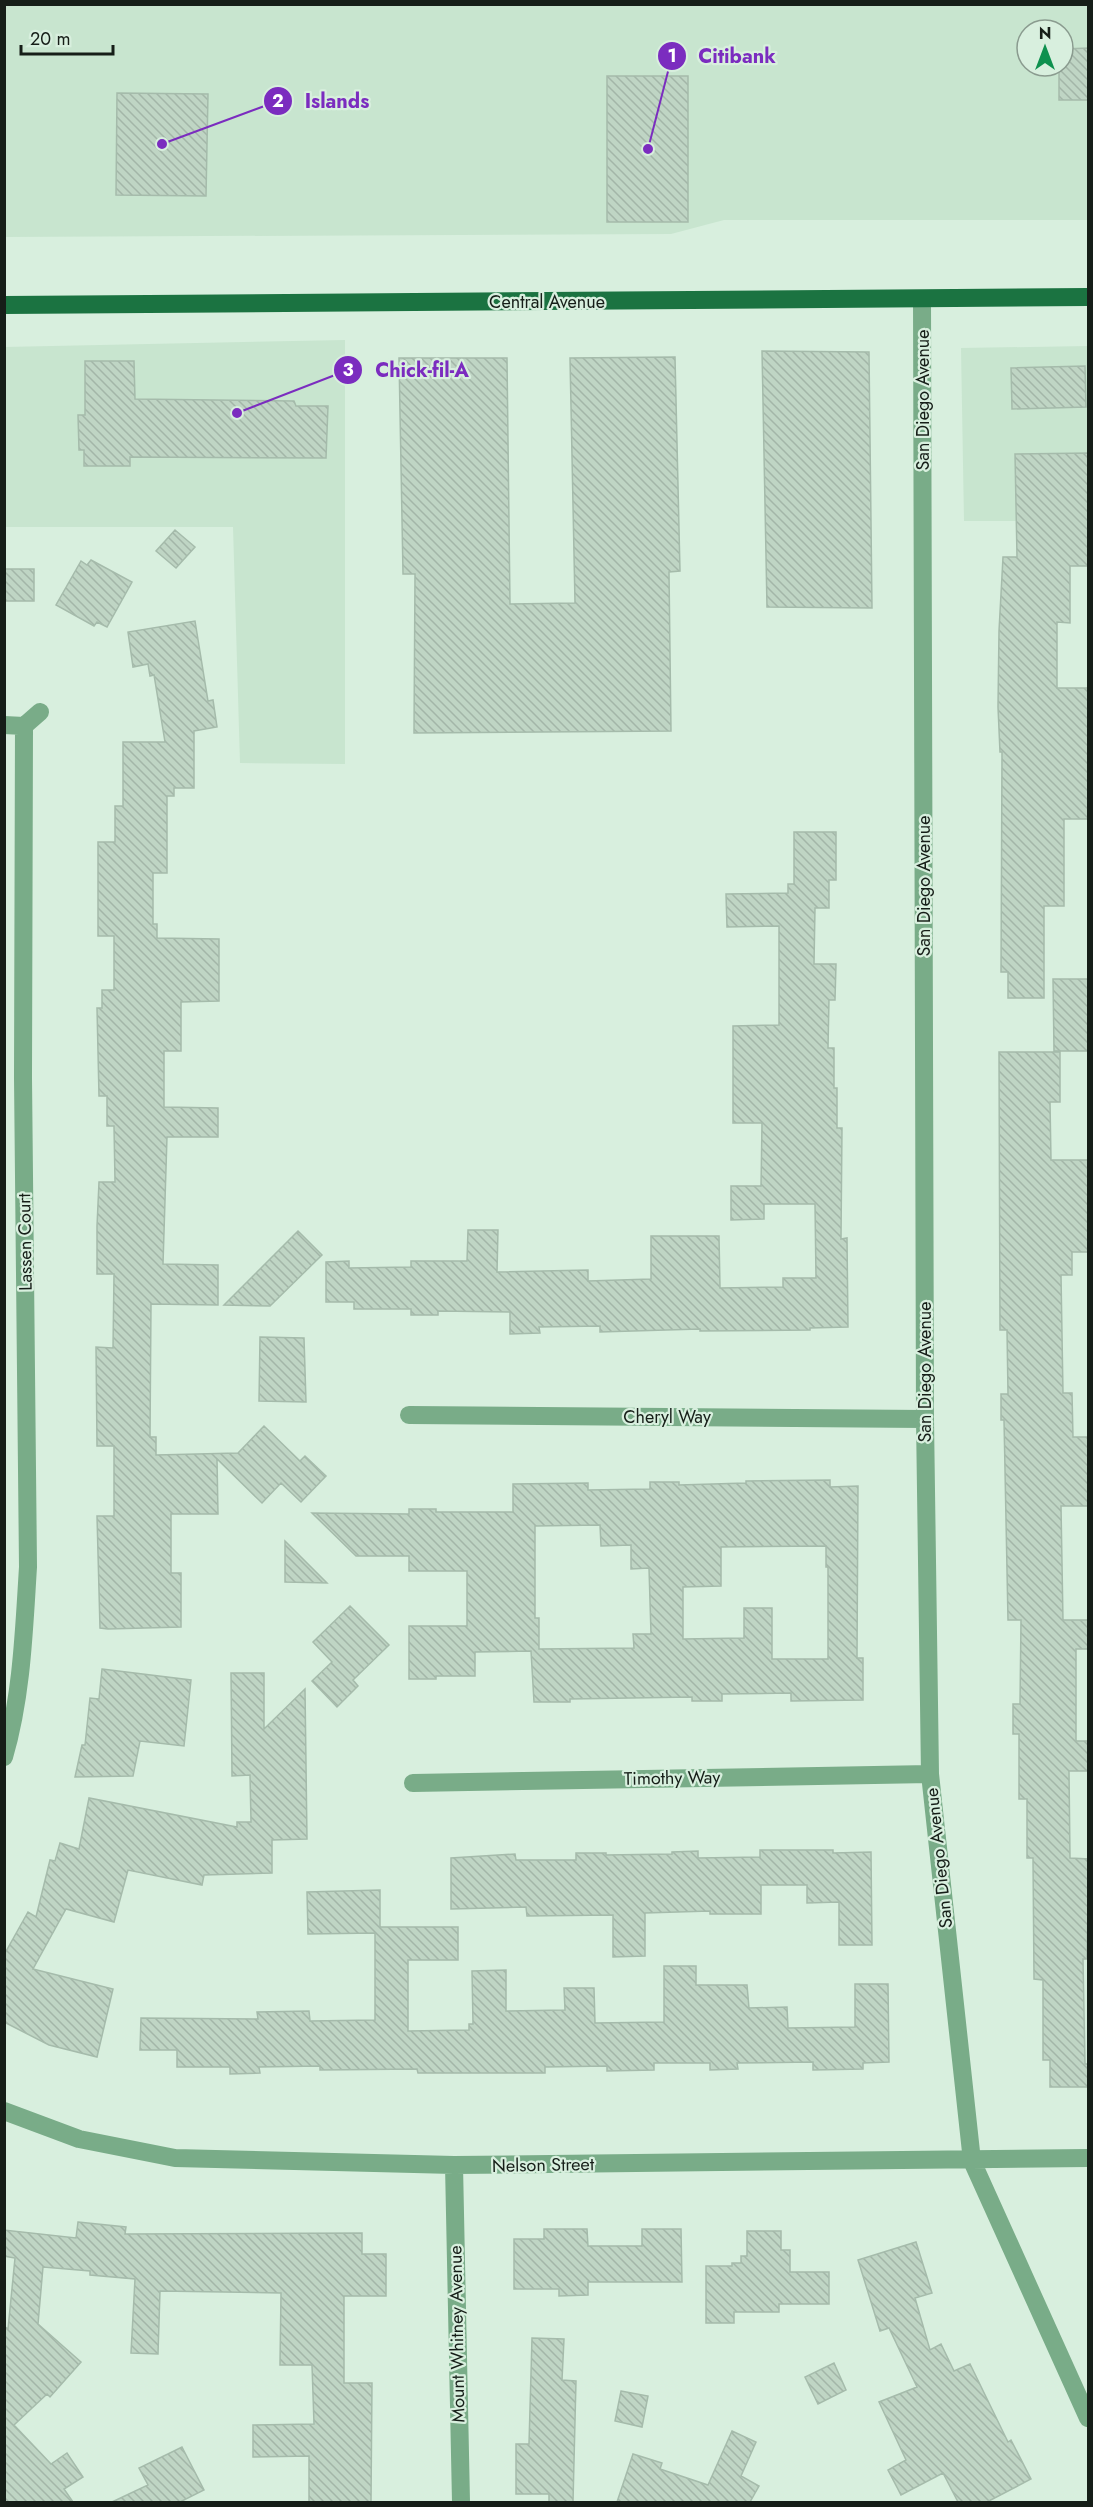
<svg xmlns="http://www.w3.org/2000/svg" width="1093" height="2507" font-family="Jost,sans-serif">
<defs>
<pattern id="building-back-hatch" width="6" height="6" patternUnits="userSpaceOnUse" patternTransform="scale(1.5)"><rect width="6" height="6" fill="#bfd5c4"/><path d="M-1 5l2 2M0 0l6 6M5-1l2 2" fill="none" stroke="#a3b6a8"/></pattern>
</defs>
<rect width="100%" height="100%" fill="#d8efde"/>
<path fill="#c8e5cf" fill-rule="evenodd" d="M 4,5 L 1088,5 L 1088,220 L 724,220 L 671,234 L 5,237 ZM 1027,30 L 1063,30 L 1063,66 L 1027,66 Z
M 345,340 L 345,764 L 240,763 L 233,527 L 5,527 L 4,347 Z
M 1088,346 L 1088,521 L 964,521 L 961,348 Z"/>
<path fill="url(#building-back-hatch)" stroke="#a5bbab" stroke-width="1.5" fill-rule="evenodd" d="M 1089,48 L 1089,100 L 1059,100 L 1059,66 L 1063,66 L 1063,49 Z
M 607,76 L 688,76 L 688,222 L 607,222 Z
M 117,93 L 208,94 L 206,196 L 116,195 Z
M 762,351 L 869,352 L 872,608 L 767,607 Z
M 675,357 L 680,571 L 669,572 L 671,731 L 414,733 L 415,574 L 403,574 L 399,358 L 507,358 L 510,604 L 575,603 L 570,358 Z
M 85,361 L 134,361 L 135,399 L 294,401 L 296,406 L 328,406 L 326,458 L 130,457 L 130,466 L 84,466 L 84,450 L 79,450 L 78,415 L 85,415 Z
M 1085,366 L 1086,407 L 1012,409 L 1011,368 Z
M 1089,453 L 1089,566 L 1070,566 L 1070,623 L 1057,622 L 1057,688 L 1089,688 L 1089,819 L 1064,819 L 1064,906 L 1044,906 L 1044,998 L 1008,998 L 1008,972 L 1001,972 L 1002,752 L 1000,752 L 998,707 L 999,631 L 1003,557 L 1017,557 L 1015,454 Z
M 175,530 L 195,547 L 176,568 L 156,551 Z
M 91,560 L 132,582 L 107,627 L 97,622 L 94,626 L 56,605 L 81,561 L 87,565 Z
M 4,569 L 34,569 L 34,601 L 4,601 Z
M 195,621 L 208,701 L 213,700 L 217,727 L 194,731 L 194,788 L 174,788 L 174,796 L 167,796 L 167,873 L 153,873 L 153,924 L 157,924 L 157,938 L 219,939 L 219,1001 L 181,1002 L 181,1051 L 164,1051 L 164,1107 L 218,1108 L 218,1137 L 167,1137 L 163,1264 L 218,1265 L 218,1305 L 151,1304 L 150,1437 L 156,1437 L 156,1455 L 238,1453 L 264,1426 L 300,1461 L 305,1456 L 326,1476 L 301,1502 L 281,1483 L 262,1503 L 217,1459 L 218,1514 L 171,1514 L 171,1573 L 181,1573 L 181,1627 L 108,1629 L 100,1628 L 97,1516 L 114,1516 L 114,1446 L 97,1446 L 96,1347 L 113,1348 L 114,1274 L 97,1274 L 97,1226 L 99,1182 L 115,1182 L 114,1126 L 107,1126 L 107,1096 L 99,1096 L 97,1008 L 102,1008 L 102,990 L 114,990 L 114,936 L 98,936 L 98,842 L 115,842 L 115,806 L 123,806 L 123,742 L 165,742 L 154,675 L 150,676 L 148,664 L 133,667 L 128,632 Z
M 794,832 L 836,832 L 836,880 L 829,880 L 829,908 L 815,908 L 814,964 L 836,964 L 835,1000 L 829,1000 L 828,1048 L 834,1048 L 834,1088 L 837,1088 L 837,1128 L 842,1128 L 841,1239 L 847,1238 L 848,1327 L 810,1328 L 810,1330 L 700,1331 L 700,1329 L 600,1332 L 600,1326 L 539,1327 L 540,1333 L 510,1334 L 510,1312 L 438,1311 L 438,1315 L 411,1315 L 411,1309 L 354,1309 L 354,1302 L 326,1302 L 326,1262 L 349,1261 L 349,1268 L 411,1267 L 411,1261 L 467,1261 L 468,1230 L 498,1230 L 497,1272 L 588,1270 L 588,1281 L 651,1279 L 651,1236 L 719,1236 L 720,1288 L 783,1287 L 783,1278 L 816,1278 L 815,1204 L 764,1204 L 764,1219 L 731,1220 L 731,1186 L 761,1186 L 762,1123 L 733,1123 L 733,1026 L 779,1025 L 779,926 L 727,927 L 726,894 L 788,893 L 788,884 L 794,884 Z
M 1053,979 L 1089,979 L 1089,1051 L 1054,1051 Z
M 999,1052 L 1060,1052 L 1060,1102 L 1050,1102 L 1051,1160 L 1089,1160 L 1089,1252 L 1072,1252 L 1072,1275 L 1061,1275 L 1063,1393 L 1072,1393 L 1073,1437 L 1089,1437 L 1089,1506 L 1061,1506 L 1063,1620 L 1089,1620 L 1089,1649 L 1076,1649 L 1076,1741 L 1089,1741 L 1089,1771 L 1069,1771 L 1070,1858 L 1089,1859 L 1087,1959 L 1083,1959 L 1085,2064 L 1089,2064 L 1089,2087 L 1050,2087 L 1050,2060 L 1043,2060 L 1043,1980 L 1034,1979 L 1033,1858 L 1027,1858 L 1027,1799 L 1019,1799 L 1019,1734 L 1013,1734 L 1013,1704 L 1020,1704 L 1021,1620 L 1008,1620 L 1004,1420 L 1001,1420 L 1001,1394 L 1008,1394 L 1007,1330 L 1000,1330 Z
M 298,1231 L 322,1255 L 270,1306 L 224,1305 Z
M 260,1337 L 304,1338 L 306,1402 L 259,1401 Z
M 830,1480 L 830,1487 L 858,1486 L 857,1658 L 863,1658 L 863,1700 L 791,1701 L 791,1693 L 722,1694 L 722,1701 L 692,1701 L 692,1697 L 570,1699 L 570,1702 L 534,1702 L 531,1651 L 475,1652 L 475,1676 L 436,1676 L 436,1679 L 409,1679 L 409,1626 L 467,1626 L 467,1571 L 409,1571 L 409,1556 L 356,1556 L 312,1513 L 409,1514 L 409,1509 L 436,1509 L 436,1512 L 513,1512 L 513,1484 L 588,1483 L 588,1490 L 650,1489 L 650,1482 L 679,1482 L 679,1485 L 746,1483 L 746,1481 ZM 600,1525 L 601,1546 L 631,1545 L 631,1569 L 649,1568 L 651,1634 L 633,1634 L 634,1648 L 539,1649 L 539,1618 L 535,1618 L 535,1526 ZM 826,1546 L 826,1567 L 828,1567 L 828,1659 L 772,1659 L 772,1608 L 744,1608 L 744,1638 L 683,1639 L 683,1587 L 721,1586 L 721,1547 Z
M 285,1541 L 327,1583 L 285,1582 Z
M 350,1606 L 389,1645 L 353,1680 L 358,1686 L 337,1707 L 312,1681 L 332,1662 L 313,1642 Z
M 102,1669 L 191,1680 L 184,1746 L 140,1741 L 133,1776 L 75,1777 L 82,1745 L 85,1745 L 90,1698 L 99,1699 Z
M 231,1673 L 264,1673 L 264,1729 L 305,1689 L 307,1839 L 272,1840 L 272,1873 L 204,1875 L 202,1885 L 128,1870 L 114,1922 L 66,1909 L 33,1969 L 113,1989 L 97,2057 L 49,2045 L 4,2022 L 4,1955 L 28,1912 L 36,1917 L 50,1860 L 55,1861 L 60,1843 L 79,1849 L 89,1798 L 237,1827 L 237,1822 L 251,1822 L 250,1775 L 232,1776 Z
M 760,1850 L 833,1850 L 833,1853 L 871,1852 L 872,1945 L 839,1945 L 839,1902 L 807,1903 L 807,1885 L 761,1885 L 761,1914 L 710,1914 L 710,1911 L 645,1913 L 645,1956 L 613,1957 L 613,1915 L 527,1916 L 526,1907 L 451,1909 L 451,1858 L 515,1854 L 516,1860 L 576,1860 L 576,1853 L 606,1853 L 606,1855 L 672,1854 L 672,1852 L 698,1851 L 698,1858 L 760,1857 Z
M 380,1890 L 380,1927 L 458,1927 L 458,1960 L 408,1960 L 408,2031 L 469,2030 L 469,2024 L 473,2024 L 472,1971 L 506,1970 L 506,2011 L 565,2010 L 564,1988 L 594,1988 L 595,2023 L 664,2022 L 664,1966 L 696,1966 L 696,1985 L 747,1985 L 749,2008 L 787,2007 L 788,2028 L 855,2027 L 855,1984 L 888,1984 L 889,2062 L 863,2063 L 863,2069 L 813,2070 L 813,2062 L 737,2063 L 738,2069 L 710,2070 L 710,2063 L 654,2063 L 654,2070 L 607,2071 L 607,2066 L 545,2067 L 545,2073 L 418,2073 L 417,2069 L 320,2070 L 320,2066 L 259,2067 L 260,2073 L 230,2074 L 230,2067 L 177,2067 L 177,2050 L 140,2050 L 141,2018 L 258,2019 L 257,2012 L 309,2011 L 310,2021 L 375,2020 L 375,1933 L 308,1934 L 307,1892 Z
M 78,2222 L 126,2227 L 125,2234 L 362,2233 L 362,2254 L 386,2254 L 386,2296 L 344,2296 L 344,2383 L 372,2383 L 371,2502 L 309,2502 L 309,2456 L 253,2457 L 253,2425 L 314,2424 L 312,2365 L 280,2365 L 281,2293 L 160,2291 L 158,2354 L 131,2353 L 135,2279 L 90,2275 L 90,2271 L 43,2267 L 38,2324 L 81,2362 L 50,2397 L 47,2394 L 14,2425 L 51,2464 L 67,2453 L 83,2477 L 64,2489 L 73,2502 L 4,2502 L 4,2326 L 8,2329 L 15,2258 L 4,2256 L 4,2230 L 76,2238 Z
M 544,2229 L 587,2229 L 588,2246 L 642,2246 L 642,2229 L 681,2229 L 682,2282 L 588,2282 L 588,2295 L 559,2296 L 559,2289 L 514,2289 L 514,2239 L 544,2239 Z
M 747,2231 L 781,2231 L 781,2250 L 790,2250 L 790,2272 L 829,2272 L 829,2304 L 779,2304 L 779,2312 L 734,2312 L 734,2323 L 706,2323 L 706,2266 L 732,2266 L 732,2263 L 741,2263 L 741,2256 L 747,2256 Z
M 916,2242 L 932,2293 L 915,2298 L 930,2350 L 941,2344 L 954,2371 L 970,2364 L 1008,2442 L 1011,2440 L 1031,2479 L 987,2502 L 958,2502 L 943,2473 L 901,2495 L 888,2470 L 906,2460 L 879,2402 L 917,2387 L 889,2328 L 880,2331 L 858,2260 Z
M 532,2338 L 564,2339 L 562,2380 L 576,2381 L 573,2502 L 549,2502 L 549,2494 L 516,2494 L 516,2444 L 529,2444 Z
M 834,2363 L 846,2390 L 818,2404 L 805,2377 Z
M 621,2391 L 648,2396 L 642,2427 L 615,2421 Z
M 732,2431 L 756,2442 L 741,2476 L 759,2486 L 750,2502 L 617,2502 L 633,2454 L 662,2463 L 660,2469 L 708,2485 Z
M 182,2447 L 204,2490 L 180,2502 L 112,2502 L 148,2485 L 139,2468 Z"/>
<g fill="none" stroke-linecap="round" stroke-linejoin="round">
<path stroke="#79ac88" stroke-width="18" d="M 922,299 L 925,1419 L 930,1774 L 972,2161 L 1088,2418
M 4,725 L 24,726
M 24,726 L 40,712
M 409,1415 L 925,1419
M 4,1757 C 22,1696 24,1629 28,1567 L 23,1078 L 24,726
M 413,1783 L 930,1774
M 4,2111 L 79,2139 L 175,2158 L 454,2165 L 1088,2158
M 454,2165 L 461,2502"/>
<path stroke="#1b7341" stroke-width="18" d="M 4,305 L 1088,297"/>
</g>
<g text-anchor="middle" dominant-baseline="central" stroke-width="4.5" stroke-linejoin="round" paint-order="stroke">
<g font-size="18" fill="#161e18" stroke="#d8efde">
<text x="547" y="302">Central Avenue</text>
<text transform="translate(923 400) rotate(-90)">San Diego Avenue</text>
<text transform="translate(924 886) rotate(-90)">San Diego Avenue</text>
<text transform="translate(25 1242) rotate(-91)">Lassen Court</text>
<text transform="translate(925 1372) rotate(-90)">San Diego Avenue</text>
<text x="667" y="1417">Cheryl Way</text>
<text transform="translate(672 1778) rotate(-1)">Timothy Way</text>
<text transform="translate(939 1858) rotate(-96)">San Diego Avenue</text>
<text transform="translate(543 2165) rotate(-1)">Nelson Street</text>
<text transform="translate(457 2334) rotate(-91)">Mount Whitney Avenue</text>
</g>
</g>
<path fill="none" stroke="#7b2cbf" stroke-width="2" d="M648 149L672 56M162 144L278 101M237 413L348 370"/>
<g fill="#7b2cbf" stroke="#d8efde" stroke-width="2">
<circle cx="648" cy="149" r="6"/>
<circle cx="162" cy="144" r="6"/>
<circle cx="237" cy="413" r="6"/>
<circle cx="672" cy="56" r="15"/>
<circle cx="278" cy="101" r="15"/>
<circle cx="348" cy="370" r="15"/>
</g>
<g font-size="18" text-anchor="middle" font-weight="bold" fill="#fff">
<text x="672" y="62">1</text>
<text x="278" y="107">2</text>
<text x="348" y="376">3</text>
</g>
<g font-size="20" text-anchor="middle" font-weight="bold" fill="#7b2cbf" stroke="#d8efde" stroke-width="4.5" stroke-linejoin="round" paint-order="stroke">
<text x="737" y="63">Citibank</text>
<text x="337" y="108">Islands</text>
<text x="422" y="377">Chick-fil-A</text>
</g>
<rect width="1093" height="2507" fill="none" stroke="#161e18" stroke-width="12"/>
<g transform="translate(1045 48)"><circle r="28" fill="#d8efde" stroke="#8a9b8f" stroke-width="1.5"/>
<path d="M0-4.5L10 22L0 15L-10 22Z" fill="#0e914f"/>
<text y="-9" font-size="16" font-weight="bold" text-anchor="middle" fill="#161e18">N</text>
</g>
<path d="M21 45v9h92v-9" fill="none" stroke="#161e18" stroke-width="3"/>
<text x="30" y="45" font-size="18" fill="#161e18" stroke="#d8efde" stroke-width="4.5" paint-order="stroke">20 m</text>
</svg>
